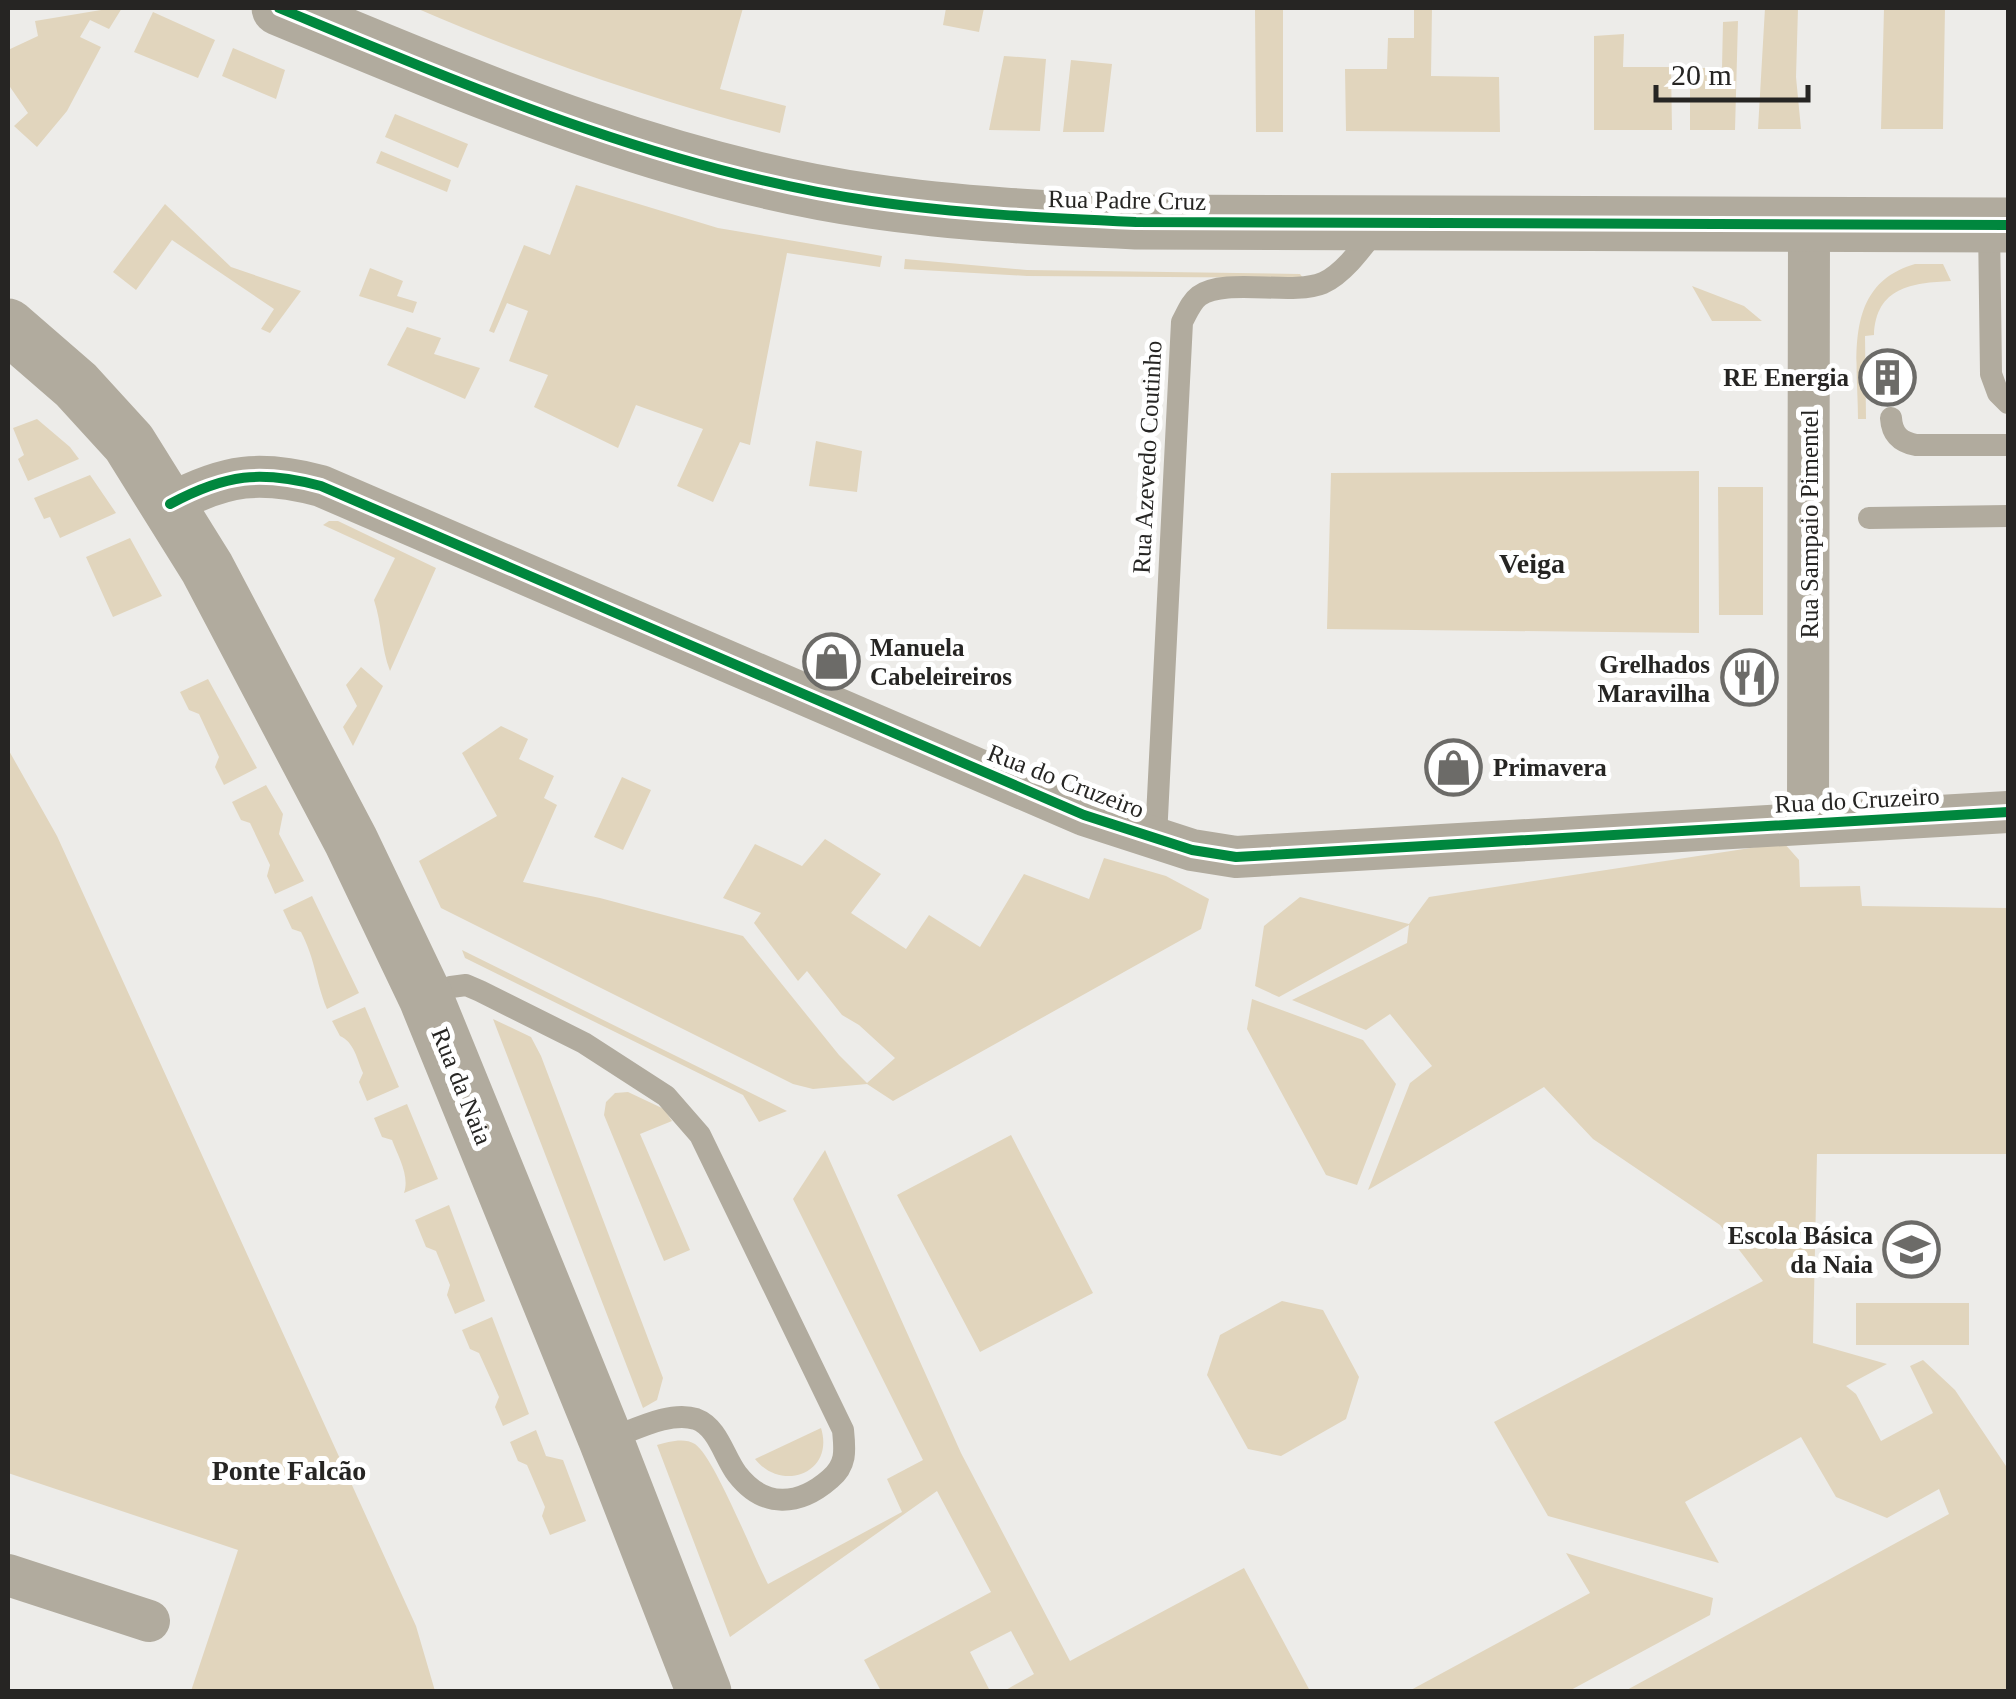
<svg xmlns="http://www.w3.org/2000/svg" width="2016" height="1699" font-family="'Times New Roman',serif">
<rect width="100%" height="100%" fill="#edece9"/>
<path fill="#e1d5bd" d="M 113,8 L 122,8 L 109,29 L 90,20 L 80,37 L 101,47 L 67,111 L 37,147 L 14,126 L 28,113 L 8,84 L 8,50 L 38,36 L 35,21 Z
M 416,8 L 743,8 L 720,89 L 786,106 L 780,133 C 655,101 534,59 416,8 Z
M 946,8 L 984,8 L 979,32 L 943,25 Z
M 1255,8 L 1283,8 L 1283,132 L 1256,132 Z
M 1414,8 L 1432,8 L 1431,76 L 1499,77 L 1500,132 L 1346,131 L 1345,69 L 1387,69 L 1388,38 L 1414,38 Z
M 1765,8 L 1798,8 L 1796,77 L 1801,129 L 1758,129 Z
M 1884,8 L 1945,8 L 1943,129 L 1881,129 Z
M 153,12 L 215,40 L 198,78 L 134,52 Z
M 1738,21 L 1735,130 L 1690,130 L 1690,68 L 1722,68 L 1723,22 Z
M 1624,34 L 1623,67 L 1671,67 L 1672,130 L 1594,130 L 1594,36 Z
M 233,48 L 285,70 L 276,99 L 222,76 Z
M 1004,56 L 1046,59 L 1040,131 L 989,130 Z
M 1071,60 L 1112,64 L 1104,132 L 1063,132 Z
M 395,114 L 468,144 L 458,168 L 385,137 Z
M 381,151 L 451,180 L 447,192 L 376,163 Z
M 576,185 L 718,228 L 882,256 L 880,267 L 787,253 L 750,445 L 740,442 L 713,502 L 677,486 L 703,429 L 636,405 L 618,448 L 534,407 L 548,375 L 509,361 L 528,311 L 507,303 L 494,333 L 489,331 L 524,245 L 550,255 Z
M 165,204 L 231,267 L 301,291 L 270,333 L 261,329 L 274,309 L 172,240 L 136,290 L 113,272 Z
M 905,259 L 1027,270 L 1300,274 L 1303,278 L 1027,276 L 904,269 Z
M 1915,264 L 1943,264 L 1951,281 C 1912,283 1876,287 1874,335 L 1865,336 L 1866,419 L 1858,419 C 1858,360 1842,285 1915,264 Z
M 370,268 L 403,281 L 397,296 L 417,302 L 413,313 L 359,296 Z
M 1692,286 L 1744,306 L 1762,321 L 1712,321 Z
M 407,327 L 441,338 L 434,354 L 480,368 L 465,399 L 387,365 Z
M 37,419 L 70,447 L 79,459 L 28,481 L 18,459 L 24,455 L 13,428 Z
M 816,441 L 862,451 L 857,492 L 809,486 Z
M 1699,471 L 1699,633 L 1327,629 L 1331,473 Z
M 90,475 L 116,513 L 60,538 L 50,517 L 44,519 L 34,498 Z
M 1718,487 L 1763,487 L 1763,615 L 1719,615 Z
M 329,521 L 338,521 L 436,568 L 390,671 C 381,648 382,624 374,600 L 395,558 L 323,525 Z
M 130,538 L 162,596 L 113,617 L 86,557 Z
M 361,667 L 383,686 L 353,746 L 343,727 L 357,706 L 346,685 Z
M 208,679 L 257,768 L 224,785 L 215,767 L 219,757 L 199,714 L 189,710 L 180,692 Z
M 501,726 L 528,739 L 519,759 L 554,776 L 544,798 L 557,805 L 523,882 L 600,898 L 743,936 L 839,1055 L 867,1083 L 895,1058 L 859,1025 L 842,1015 L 807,971 L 798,981 L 754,923 L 761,913 L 723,898 L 755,844 L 802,866 L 825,839 L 881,874 L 851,913 L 906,949 L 929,915 L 980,947 L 1024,874 L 1089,899 L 1104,858 L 1166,876 L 1209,899 L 1201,929 L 893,1101 L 867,1084 L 813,1089 L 793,1084 L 441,908 L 419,861 L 497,816 L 462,753 Z
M 8,749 L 57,836 L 416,1626 L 435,1691 L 191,1691 L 238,1550 L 8,1473 Z
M 622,777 L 651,790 L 623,850 L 594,837 Z
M 266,785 L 283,814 L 279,834 L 304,881 L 275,894 L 267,876 L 270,865 L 250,823 L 241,820 L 232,802 Z
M 1784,843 L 1799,860 L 1800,887 L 1860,886 L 1862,906 L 2008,908 L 2008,1154 L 1817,1154 L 1813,1343 L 1887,1364 L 1846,1386 L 1856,1394 L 1881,1441 L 1933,1413 L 1910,1366 L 1923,1360 L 1955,1390 L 2008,1469 L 2008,1691 L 1625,1691 L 1949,1514 L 1939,1489 L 1887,1518 L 1836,1497 L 1801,1437 L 1685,1502 L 1719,1563 L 1548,1516 L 1494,1422 L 1763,1281 L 1720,1225 L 1593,1139 L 1544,1087 L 1368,1190 L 1410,1083 L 1432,1066 L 1390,1014 L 1366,1030 L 1292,1000 L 1407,943 L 1409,925 L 1279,997 L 1255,986 L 1264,926 L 1300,897 L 1409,924 L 1429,897 Z
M 312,896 L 359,993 L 327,1009 C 315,980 316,961 301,932 L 292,929 L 283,910 Z
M 462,950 L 787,1111 L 759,1122 L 743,1095 L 465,958 Z
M 1252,999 L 1363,1040 L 1396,1084 L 1357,1185 L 1326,1175 L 1247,1029 Z
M 365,1007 L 399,1087 L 367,1101 L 359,1082 L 363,1073 C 357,1059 354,1042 340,1036 L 332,1021 Z
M 493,1019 L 531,1037 L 541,1056 L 663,1378 L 657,1400 L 643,1408 Z
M 628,1092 L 664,1109 L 672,1121 L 640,1134 L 690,1250 L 664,1261 L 604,1115 L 606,1102 L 615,1093 Z
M 407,1104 L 438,1179 L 404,1193 C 410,1176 398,1156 392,1140 L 382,1137 L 374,1118 Z
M 1011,1135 L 1093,1293 L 980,1352 L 897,1195 Z
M 825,1150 L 961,1453 L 1070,1661 L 1244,1568 L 1310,1691 L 1004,1691 L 1034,1674 L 1011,1631 L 970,1652 L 990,1691 L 881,1691 L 864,1660 L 991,1592 L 937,1491 L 730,1637 L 657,1445 C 668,1442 684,1437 695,1444 C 715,1458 754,1558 768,1584 L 902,1512 L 887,1479 L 923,1460 L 793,1199 Z
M 449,1205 L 485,1301 L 455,1314 L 447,1295 L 450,1285 L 436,1251 L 426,1247 L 415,1220 Z
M 1282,1301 L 1323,1310 L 1359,1377 L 1346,1419 L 1281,1456 L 1248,1449 L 1207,1375 L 1220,1335 Z
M 1856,1303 L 1969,1303 L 1969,1345 L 1856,1345 Z
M 492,1317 L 529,1414 L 503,1426 L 495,1407 L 499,1397 L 479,1353 L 470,1349 L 462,1330 Z
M 821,1428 C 835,1473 782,1493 755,1459 Z
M 536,1430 L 546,1456 L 563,1460 L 586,1521 L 550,1535 L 542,1516 L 545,1507 L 527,1465 L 518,1461 L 510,1442 Z
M 1566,1553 L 1713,1598 L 1710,1615 L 1569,1691 L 1409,1691 L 1590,1593 Z"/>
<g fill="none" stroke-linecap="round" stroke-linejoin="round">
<path stroke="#b1ab9e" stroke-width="22" d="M 1989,225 L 1991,374 L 1998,393 L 2008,403
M 1891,418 C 1892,435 1901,442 1916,445 L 2008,445
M 1869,518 L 2008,516
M 1156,837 L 1182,322 C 1187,313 1191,302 1199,296 C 1225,277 1292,296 1323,283 C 1345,273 1364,245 1378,227
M 427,997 L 451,987 L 466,985 L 480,991 L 584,1043 L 666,1096 L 700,1135 L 843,1430 C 845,1450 847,1465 830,1479 C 799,1506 764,1509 737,1474 C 724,1457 718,1427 696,1419 C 669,1410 631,1432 606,1440"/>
<path stroke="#b1ab9e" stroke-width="42" d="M 170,504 C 226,474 260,470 321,486 L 1084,815 L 1192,850 L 1236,857 L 2008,812
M 1808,822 L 1809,225
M 8,1575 L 149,1621"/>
<path stroke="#b1ab9e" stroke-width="55" d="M 279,8 C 470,87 664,171 871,201 C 959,214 1047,218 1136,222 L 2008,225
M 8,326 L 76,385 L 129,443 L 207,568 L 351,841 L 426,998 L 606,1440 L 704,1692"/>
<defs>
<path id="cycleway" d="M 279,8 C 470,87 664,171 871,201 C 959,214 1047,218 1136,222 L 2008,225
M 170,504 C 226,474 260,470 321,486 L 1084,815 L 1192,850 L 1236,857 L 2008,812"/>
</defs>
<use href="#cycleway" stroke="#fff" stroke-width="16"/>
<use href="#cycleway" stroke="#00873e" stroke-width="10"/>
</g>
<defs>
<symbol id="building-ring" viewBox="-11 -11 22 22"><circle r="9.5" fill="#fff" stroke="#6c6b68" stroke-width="1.5"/><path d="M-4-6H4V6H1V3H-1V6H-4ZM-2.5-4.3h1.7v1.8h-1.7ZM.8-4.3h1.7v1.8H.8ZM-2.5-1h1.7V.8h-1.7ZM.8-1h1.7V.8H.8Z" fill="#6c6b68"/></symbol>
<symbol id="shop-ring" viewBox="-11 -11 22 22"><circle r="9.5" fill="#fff" stroke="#6c6b68" stroke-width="1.5"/><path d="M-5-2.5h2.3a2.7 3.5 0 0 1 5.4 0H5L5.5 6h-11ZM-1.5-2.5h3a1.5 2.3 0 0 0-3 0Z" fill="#6c6b68"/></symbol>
<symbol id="restaurant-ring" viewBox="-11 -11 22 22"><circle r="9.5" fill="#fff" stroke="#6c6b68" stroke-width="1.5"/><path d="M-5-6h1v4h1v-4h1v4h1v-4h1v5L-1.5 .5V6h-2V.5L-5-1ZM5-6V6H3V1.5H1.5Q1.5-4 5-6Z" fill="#6c6b68"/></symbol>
<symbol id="school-ring" viewBox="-11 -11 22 22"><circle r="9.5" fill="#fff" stroke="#6c6b68" stroke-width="1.5"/><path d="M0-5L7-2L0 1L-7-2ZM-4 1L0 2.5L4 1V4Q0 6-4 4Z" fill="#6c6b68"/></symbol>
</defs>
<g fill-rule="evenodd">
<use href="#building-ring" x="1856" y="346" width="63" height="63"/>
<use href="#shop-ring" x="800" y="630" width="63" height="63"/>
<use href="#restaurant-ring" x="1718" y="646" width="63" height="63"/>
<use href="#shop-ring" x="1422" y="736" width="63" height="63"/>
<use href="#school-ring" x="1880" y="1218" width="63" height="63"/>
</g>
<g text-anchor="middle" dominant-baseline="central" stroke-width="10" stroke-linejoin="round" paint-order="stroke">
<g font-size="25" fill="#262523" stroke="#fff">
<text transform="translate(1127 200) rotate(1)">Rua Padre Cruz</text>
<text transform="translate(1147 457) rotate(-87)">Rua Azevedo Coutinho</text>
<text transform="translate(1809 524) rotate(-90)">Rua Sampaio Pimentel</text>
<text transform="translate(1066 781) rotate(21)">Rua do Cruzeiro</text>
<text transform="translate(1857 800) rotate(-3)">Rua do Cruzeiro</text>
<text transform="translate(462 1086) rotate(68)">Rua da Naia</text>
</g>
<g font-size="25" font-weight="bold" fill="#262523" stroke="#fff" text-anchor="end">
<text x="1849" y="377">RE Energia</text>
<text x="870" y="647" text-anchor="start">Manuela<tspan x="870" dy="29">Cabeleireiros</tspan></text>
<text x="1710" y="664">Grelhados<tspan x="1710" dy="29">Maravilha</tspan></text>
<text x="1493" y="767" text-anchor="start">Primavera</text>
<text x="1873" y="1235">Escola Básica<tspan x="1873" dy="29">da Naia</tspan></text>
</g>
<g font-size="28" font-weight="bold" fill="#262523" stroke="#fff">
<text x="1532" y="563">Veiga</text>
<text x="289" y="1470">Ponte Falcão</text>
</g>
</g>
<rect width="2016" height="1699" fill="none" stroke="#262523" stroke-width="20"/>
<path d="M1656 85v15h152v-15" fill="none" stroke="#262523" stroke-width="5"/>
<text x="1671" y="85" font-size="30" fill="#262523" stroke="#ffffff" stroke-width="8" paint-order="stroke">20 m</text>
</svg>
